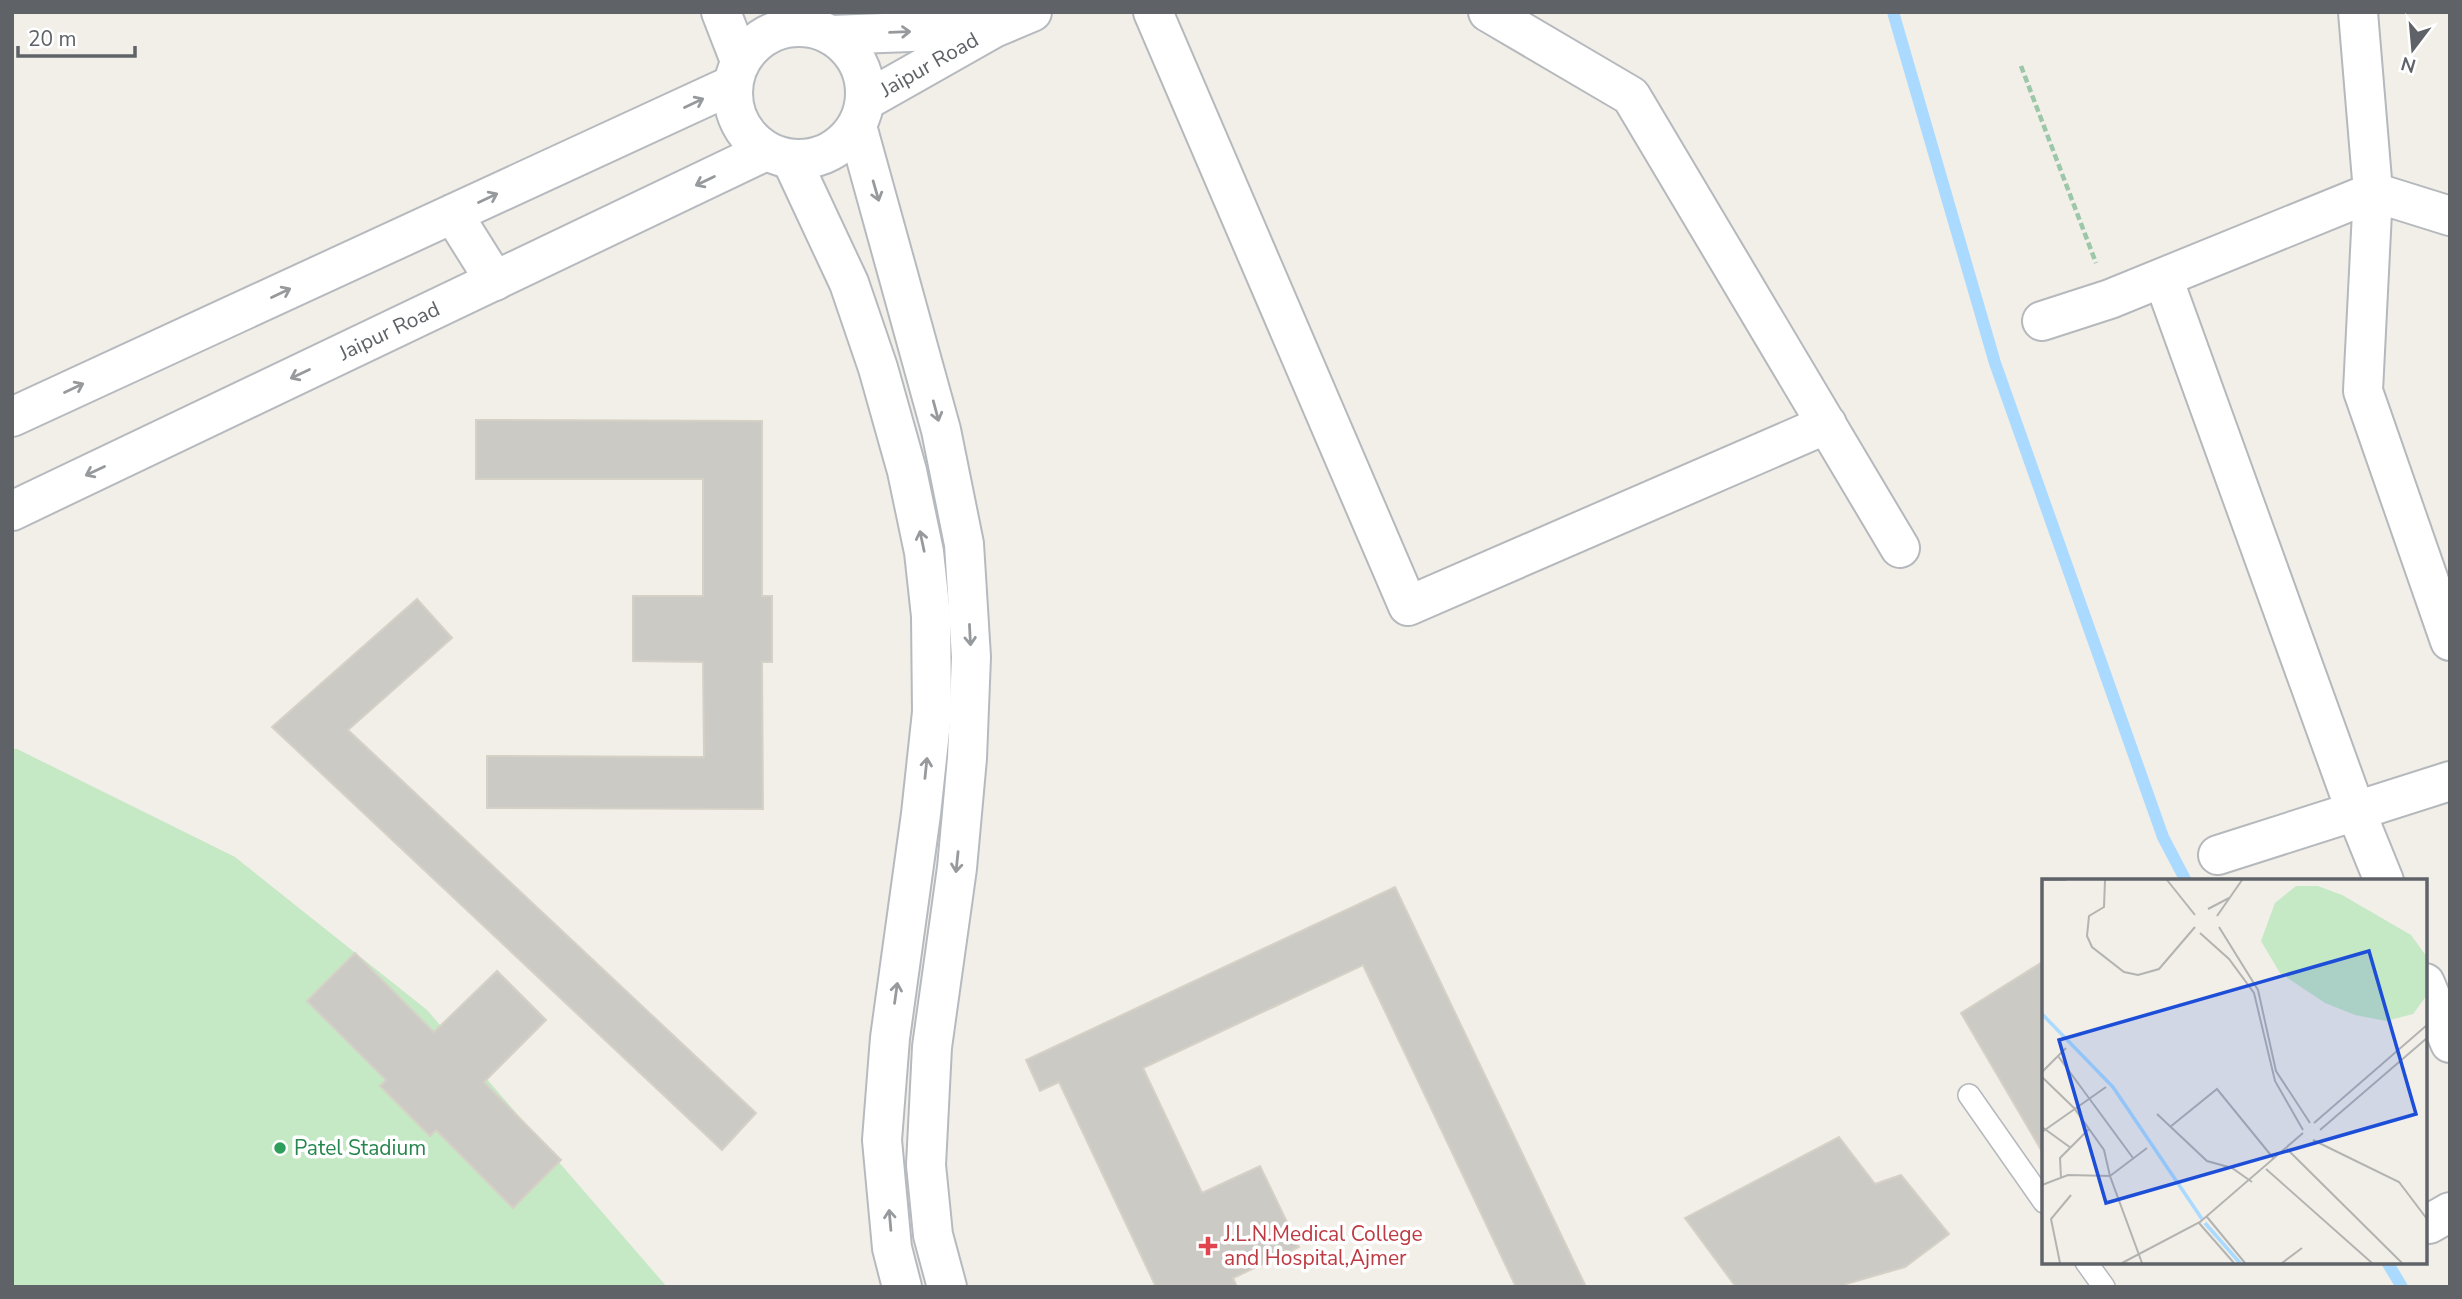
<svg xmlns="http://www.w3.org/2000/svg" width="2462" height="1299" font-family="'Nunito Sans',sans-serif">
<rect width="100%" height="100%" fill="#f1efe8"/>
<path fill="#c5e8c5" d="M 12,749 L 17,749 L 235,857 L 427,1010 L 667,1287 L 12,1287 Z"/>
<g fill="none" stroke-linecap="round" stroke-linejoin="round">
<path stroke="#aadaff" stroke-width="12" d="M 1893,12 L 1995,363 L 2163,837 L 2186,881
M 2387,1262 L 2402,1287"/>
</g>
<path fill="#cccac5" stroke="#d6d1c6" stroke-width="2" d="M 476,420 L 762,421 L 762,596 L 772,596 L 772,662 L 762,662 L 763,809 L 487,808 L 487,756 L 704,757 L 703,662 L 633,661 L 633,596 L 703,596 L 703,479 L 476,479 Z
M 417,599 L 452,638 L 348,730 L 756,1113 L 722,1150 L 272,727 Z
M 1395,887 L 1586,1287 L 1516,1287 L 1363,965 L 1143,1068 L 1202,1193 L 1260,1166 L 1299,1247 L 1233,1278 L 1237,1287 L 1156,1287 L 1059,1082 L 1040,1091 L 1026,1060 Z
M 355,953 L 434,1032 L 497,971 L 546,1020 L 484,1082 L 561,1160 L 513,1208 L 436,1130 L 430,1136 L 380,1086 L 386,1080 L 307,1001 Z
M 2044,961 L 2044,1155 L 1961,1013 Z
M 1839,1137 L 1875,1184 L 1901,1175 L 1949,1234 L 1905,1267 L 1846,1284 L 1848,1287 L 1736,1287 L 1685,1218 Z"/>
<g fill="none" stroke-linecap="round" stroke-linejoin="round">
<defs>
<path id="lane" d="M 1969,1095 L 2044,1202
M 2086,1262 L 2104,1287"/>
<path id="street" d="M 1153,12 L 1408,606 L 1827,424
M 1488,12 L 1631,96 L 1900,548
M 2450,216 L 2373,192 L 2363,391 L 2450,641
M 2163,278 L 2356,812 L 2384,881
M 2042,321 L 2110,299 L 2373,192 L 2358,12
M 2218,855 L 2450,781
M 2425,983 L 2450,1043
M 2429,1224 L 2450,1212"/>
<g id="secondary">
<path d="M 721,12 L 740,61"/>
<circle cx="799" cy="93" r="66"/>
<path d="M 831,35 L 989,29"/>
<path id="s1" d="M 865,101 L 994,28 L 1032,12"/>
<path d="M 857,126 L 941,430 L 964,544 L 971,657 L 967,758 L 957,868 L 932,1047 L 926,1165 L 933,1235 L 947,1287"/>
<path d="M 791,159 L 849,283 L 878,368 L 907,471 L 924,552 L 931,616 L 932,712 L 921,814 L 890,1038 L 882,1140 L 892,1248 L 902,1287"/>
<path d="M 453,214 L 495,281"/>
<path d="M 12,417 L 732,85"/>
<path id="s2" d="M 12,511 L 766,151"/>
</g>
</defs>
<use href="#lane" stroke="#b5b8bc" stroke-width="24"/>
<use href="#street" stroke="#b5b8bc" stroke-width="42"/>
<use href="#secondary" stroke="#b6babf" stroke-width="42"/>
<path stroke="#9cc7a9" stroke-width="4.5" stroke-dasharray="7 3.5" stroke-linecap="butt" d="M 2021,66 L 2096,263"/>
<use href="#lane" stroke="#fff" stroke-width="21"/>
<use href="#street" stroke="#fff" stroke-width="38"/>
<use href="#secondary" stroke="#fff" stroke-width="38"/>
</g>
<defs><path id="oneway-shaft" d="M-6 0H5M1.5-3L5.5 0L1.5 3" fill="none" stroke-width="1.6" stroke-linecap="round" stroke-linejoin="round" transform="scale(1.75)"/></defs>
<g stroke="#979a9d">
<use href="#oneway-shaft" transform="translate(900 32) rotate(-2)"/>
<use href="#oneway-shaft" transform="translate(694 103) rotate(-25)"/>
<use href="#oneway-shaft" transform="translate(705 181) rotate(154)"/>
<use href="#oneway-shaft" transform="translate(876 191) rotate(74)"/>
<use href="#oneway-shaft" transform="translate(488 198) rotate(-25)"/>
<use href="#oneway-shaft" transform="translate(281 293) rotate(-25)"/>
<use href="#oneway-shaft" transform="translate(300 374) rotate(155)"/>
<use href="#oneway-shaft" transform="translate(74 388) rotate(-25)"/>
<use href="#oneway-shaft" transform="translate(936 411) rotate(75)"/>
<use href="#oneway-shaft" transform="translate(95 471) rotate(155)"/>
<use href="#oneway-shaft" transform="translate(922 541) rotate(-102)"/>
<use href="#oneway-shaft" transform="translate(970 635) rotate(87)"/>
<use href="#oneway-shaft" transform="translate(926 768) rotate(-84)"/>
<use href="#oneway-shaft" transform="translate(957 862) rotate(96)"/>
<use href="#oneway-shaft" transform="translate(896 993) rotate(-82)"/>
<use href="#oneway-shaft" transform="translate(890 1220) rotate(-95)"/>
</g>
<circle fill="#2e9e5b" stroke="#fff" stroke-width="2.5" cx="280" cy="1148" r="7"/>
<path fill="#e0444e" stroke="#fff" stroke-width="2.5" d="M1204.5 1235.5h7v7h7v7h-7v7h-7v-7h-7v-7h7z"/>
<g text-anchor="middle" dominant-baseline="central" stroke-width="7" stroke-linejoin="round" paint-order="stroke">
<g font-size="21" fill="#5f6368" stroke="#fff">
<text stroke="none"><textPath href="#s1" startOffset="74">Jaipur Road</textPath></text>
<text stroke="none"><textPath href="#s2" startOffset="418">Jaipur Road</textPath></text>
</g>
<g font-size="21" fill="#27864d" stroke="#fff" text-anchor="start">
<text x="294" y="1148">Patel Stadium</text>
</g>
<g font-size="21" fill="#be3a42" stroke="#fff" text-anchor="start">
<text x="1224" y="1234">J.L.N.Medical College<tspan x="1224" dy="24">and Hospital,Ajmer</tspan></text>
</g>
</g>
<g transform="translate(2042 879)">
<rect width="385" height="385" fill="#f1efe8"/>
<path d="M 254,7 L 276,7 L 300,16 L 369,56 L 385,78 L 385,116 L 371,135 L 344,142 L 313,136 L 283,124 L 238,94 L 219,62 L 233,24 Z" fill="#c5e8c5"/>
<path fill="none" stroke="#aadaff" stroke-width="3.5" d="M 0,135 L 71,208 L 160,340M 163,344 L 198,384"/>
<path fill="none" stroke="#b3b3b1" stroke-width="2" d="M 0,1 L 24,1M 63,1 L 62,28 L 47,37 L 45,57 L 50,68 L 82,93 L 96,96 L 117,90 L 153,48M 125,1 L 153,36M 166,30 L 187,19M 175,37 L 200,1M 177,48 L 216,111 L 234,192 L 268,244M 158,54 L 187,80 L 212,114 L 233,202 L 261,251M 16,177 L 91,279M 0,193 L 24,169M 0,198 L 32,229 L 62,271 L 68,297 L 26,296 L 0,306M 115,235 L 165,282 L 190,289 L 210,303M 272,244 L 385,146M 0,248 L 29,269M 128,248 L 175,210 L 232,280M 278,251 L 385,159M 0,253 L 64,208M 271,261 L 357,303 L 385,340M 245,270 L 360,384M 224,290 L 330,384M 19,299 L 18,279 L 47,250M 165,338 L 203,384M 157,344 L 192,384M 18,384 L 9,340 L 29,316M 80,384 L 158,343 L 261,254M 100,384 L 68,297 L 105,269M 240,384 L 260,369"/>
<path fill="#1d4ed8" fill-opacity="0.15" stroke="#1d4ed8" stroke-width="3.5" d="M 327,72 L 374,235 L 64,324 L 17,161 Z"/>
<rect width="385" height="385" fill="none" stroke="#5f6368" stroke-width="3.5"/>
</g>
<rect width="2462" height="1299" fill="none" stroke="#5f6368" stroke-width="28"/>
<g transform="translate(2413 49) rotate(196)" stroke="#ffffff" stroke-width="5" paint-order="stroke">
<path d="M0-5L12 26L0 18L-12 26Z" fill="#5f6368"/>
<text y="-10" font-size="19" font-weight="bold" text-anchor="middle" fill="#5f6368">N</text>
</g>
<path d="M18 46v10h117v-10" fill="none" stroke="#5f6368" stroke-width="3.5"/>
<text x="28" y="46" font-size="21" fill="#5f6368" stroke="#ffffff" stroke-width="5" paint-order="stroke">20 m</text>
</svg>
